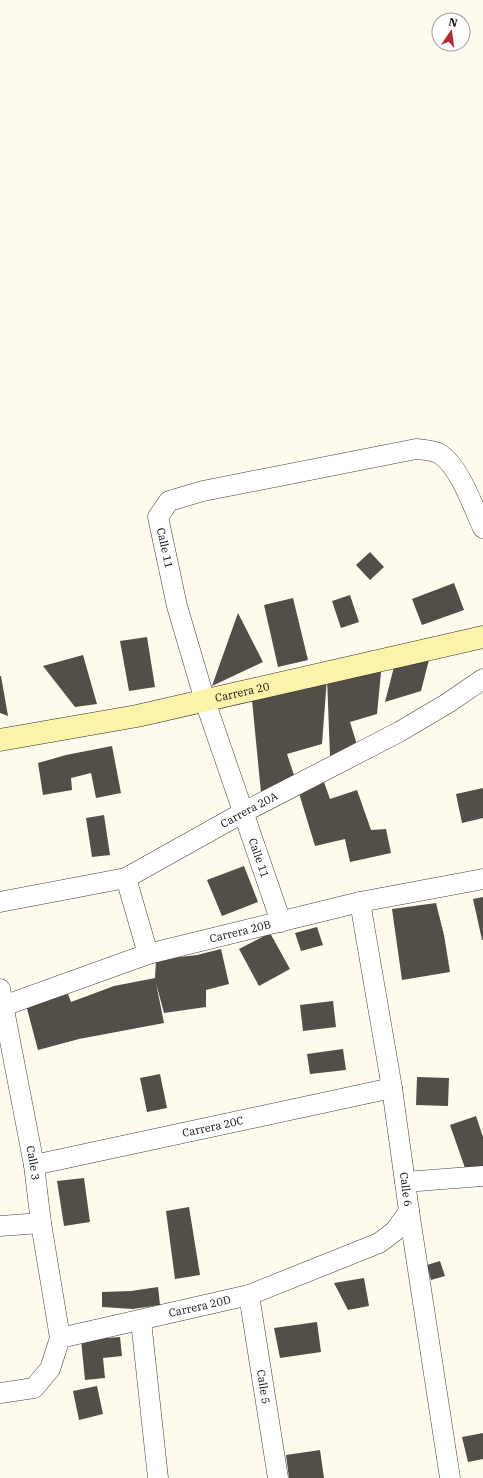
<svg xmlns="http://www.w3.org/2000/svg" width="483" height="1478" font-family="'IBM Plex Serif',serif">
<rect width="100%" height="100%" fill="#fefbec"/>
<path fill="#544e49" d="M 370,552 L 384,567 L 370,580 L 356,565 Z
M 454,583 L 464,610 L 422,625 L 412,599 Z
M 350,595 L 359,622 L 341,628 L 332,601 Z
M 293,598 L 308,660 L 278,667 L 264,605 Z
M 238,613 L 263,662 L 212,686 Z
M 147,637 L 155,687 L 129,691 L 120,641 Z
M 431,652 L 421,691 L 385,702 L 395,663 Z
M 83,655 L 97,704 L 75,707 L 43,666 Z
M 382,662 L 377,714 L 350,722 L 358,748 L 330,756 L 327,678 Z
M 0,676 L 1,676 L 8,716 L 0,713 Z
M 327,678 L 322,744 L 287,754 L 296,781 L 261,793 L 252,700 Z
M 112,746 L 121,793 L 96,798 L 91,773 L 71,778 L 72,790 L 43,795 L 38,763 L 66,755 Z
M 324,782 L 330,799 L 357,790 L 371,830 L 386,829 L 391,853 L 350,862 L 345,839 L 315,846 L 298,790 Z
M 483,788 L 483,818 L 462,823 L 456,794 Z
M 104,815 L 110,855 L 92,857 L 86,818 Z
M 244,866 L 258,902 L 222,916 L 207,880 Z
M 483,897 L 483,940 L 482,940 L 473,899 Z
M 436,903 L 444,935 L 450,972 L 402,980 L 392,909 Z
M 317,927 L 323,945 L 301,951 L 295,933 Z
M 270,933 L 290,969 L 259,986 L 239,949 Z
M 221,949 L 229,984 L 206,990 L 206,1007 L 164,1013 L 156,983 L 164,1023 L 79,1039 L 38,1050 L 26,1005 L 68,994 L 71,1002 L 114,986 L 155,978 L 156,960 L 197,955 Z
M 333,1001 L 336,1027 L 303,1031 L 300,1005 Z
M 343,1049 L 346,1070 L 310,1074 L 307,1054 Z
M 160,1074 L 167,1108 L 147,1112 L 140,1078 Z
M 417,1077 L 449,1078 L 448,1106 L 416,1105 Z
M 476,1116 L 483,1137 L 483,1166 L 466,1171 L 450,1125 Z
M 84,1178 L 90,1222 L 64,1226 L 57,1181 Z
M 189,1207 L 200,1275 L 175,1279 L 166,1211 Z
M 440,1261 L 445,1276 L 431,1280 L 427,1265 Z
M 364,1278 L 369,1306 L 348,1310 L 334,1283 Z
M 158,1287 L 160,1305 L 133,1309 L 102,1307 L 102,1292 L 131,1291 Z
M 317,1322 L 321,1352 L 280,1358 L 274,1328 Z
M 120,1337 L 122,1356 L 103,1358 L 105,1378 L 85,1380 L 81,1340 Z
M 97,1386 L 103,1414 L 79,1420 L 73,1391 Z
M 483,1433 L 483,1459 L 468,1462 L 462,1437 Z
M 320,1450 L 324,1478 L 289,1478 L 286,1455 Z"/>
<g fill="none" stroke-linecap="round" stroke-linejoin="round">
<defs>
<g id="street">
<path d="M 126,878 L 148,954"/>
<path id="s1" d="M 0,902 L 126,878 L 244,812 L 399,732 L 448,703 L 483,679"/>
<path id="s2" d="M 360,902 L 392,1088 L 409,1211 L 450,1478"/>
<path d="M 281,922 L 205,701 L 177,606 L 158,517 L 169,501 L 203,491 L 416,449 C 424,450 433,450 440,454 C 460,467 473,507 483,528"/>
<path id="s3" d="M 0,989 L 34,1165 L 41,1223 L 60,1338"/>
<path id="s4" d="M 3,1006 L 148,954 L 360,902 L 483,879"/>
<path id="s5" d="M 34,1165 L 392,1088"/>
<path d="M 405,1182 L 483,1176"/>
<path d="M 0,1226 L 41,1223"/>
<path id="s6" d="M 249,1295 L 278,1478"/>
<path d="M 141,1321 L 158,1478"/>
<path id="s7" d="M 0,1393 L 34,1388 L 50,1369 L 60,1338 L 249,1295 L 379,1243 L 395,1231 L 409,1211"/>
</g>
<g id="secondary">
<path id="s8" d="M 0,740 L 137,716 L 483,637"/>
</g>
</defs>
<use href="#street" stroke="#3f3f3f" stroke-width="21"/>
<use href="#secondary" stroke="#2e2e2e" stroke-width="23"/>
<use href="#street" stroke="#fff" stroke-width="20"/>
<use href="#secondary" stroke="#fcf3aa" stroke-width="22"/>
</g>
<g text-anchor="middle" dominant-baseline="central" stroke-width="4" stroke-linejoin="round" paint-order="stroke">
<g font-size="11" fill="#0c0c0c" stroke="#fff">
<text transform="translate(165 548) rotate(78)">Calle 11</text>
<text stroke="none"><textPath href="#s8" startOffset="247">Carrera 20</textPath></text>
<text stroke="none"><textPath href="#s1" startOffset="269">Carrera 20A</textPath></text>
<text transform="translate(259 858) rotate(71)">Calle 11</text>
<text stroke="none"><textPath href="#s4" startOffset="249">Carrera 20B</textPath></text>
<text stroke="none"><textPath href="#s5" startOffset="183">Carrera 20C</textPath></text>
<text stroke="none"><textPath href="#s3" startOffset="177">Calle 3</textPath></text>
<text stroke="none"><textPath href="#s2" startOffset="291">Calle 6</textPath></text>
<text stroke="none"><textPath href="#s7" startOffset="235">Carrera 20D</textPath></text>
<text stroke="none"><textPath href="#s6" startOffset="93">Calle 5</textPath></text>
</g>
</g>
<g transform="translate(451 32) rotate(13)"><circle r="19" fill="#ffffff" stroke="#9e9e9e"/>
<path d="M0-3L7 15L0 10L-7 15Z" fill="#b62a2f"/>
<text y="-6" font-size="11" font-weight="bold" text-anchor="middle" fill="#0c0c0c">N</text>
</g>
</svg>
